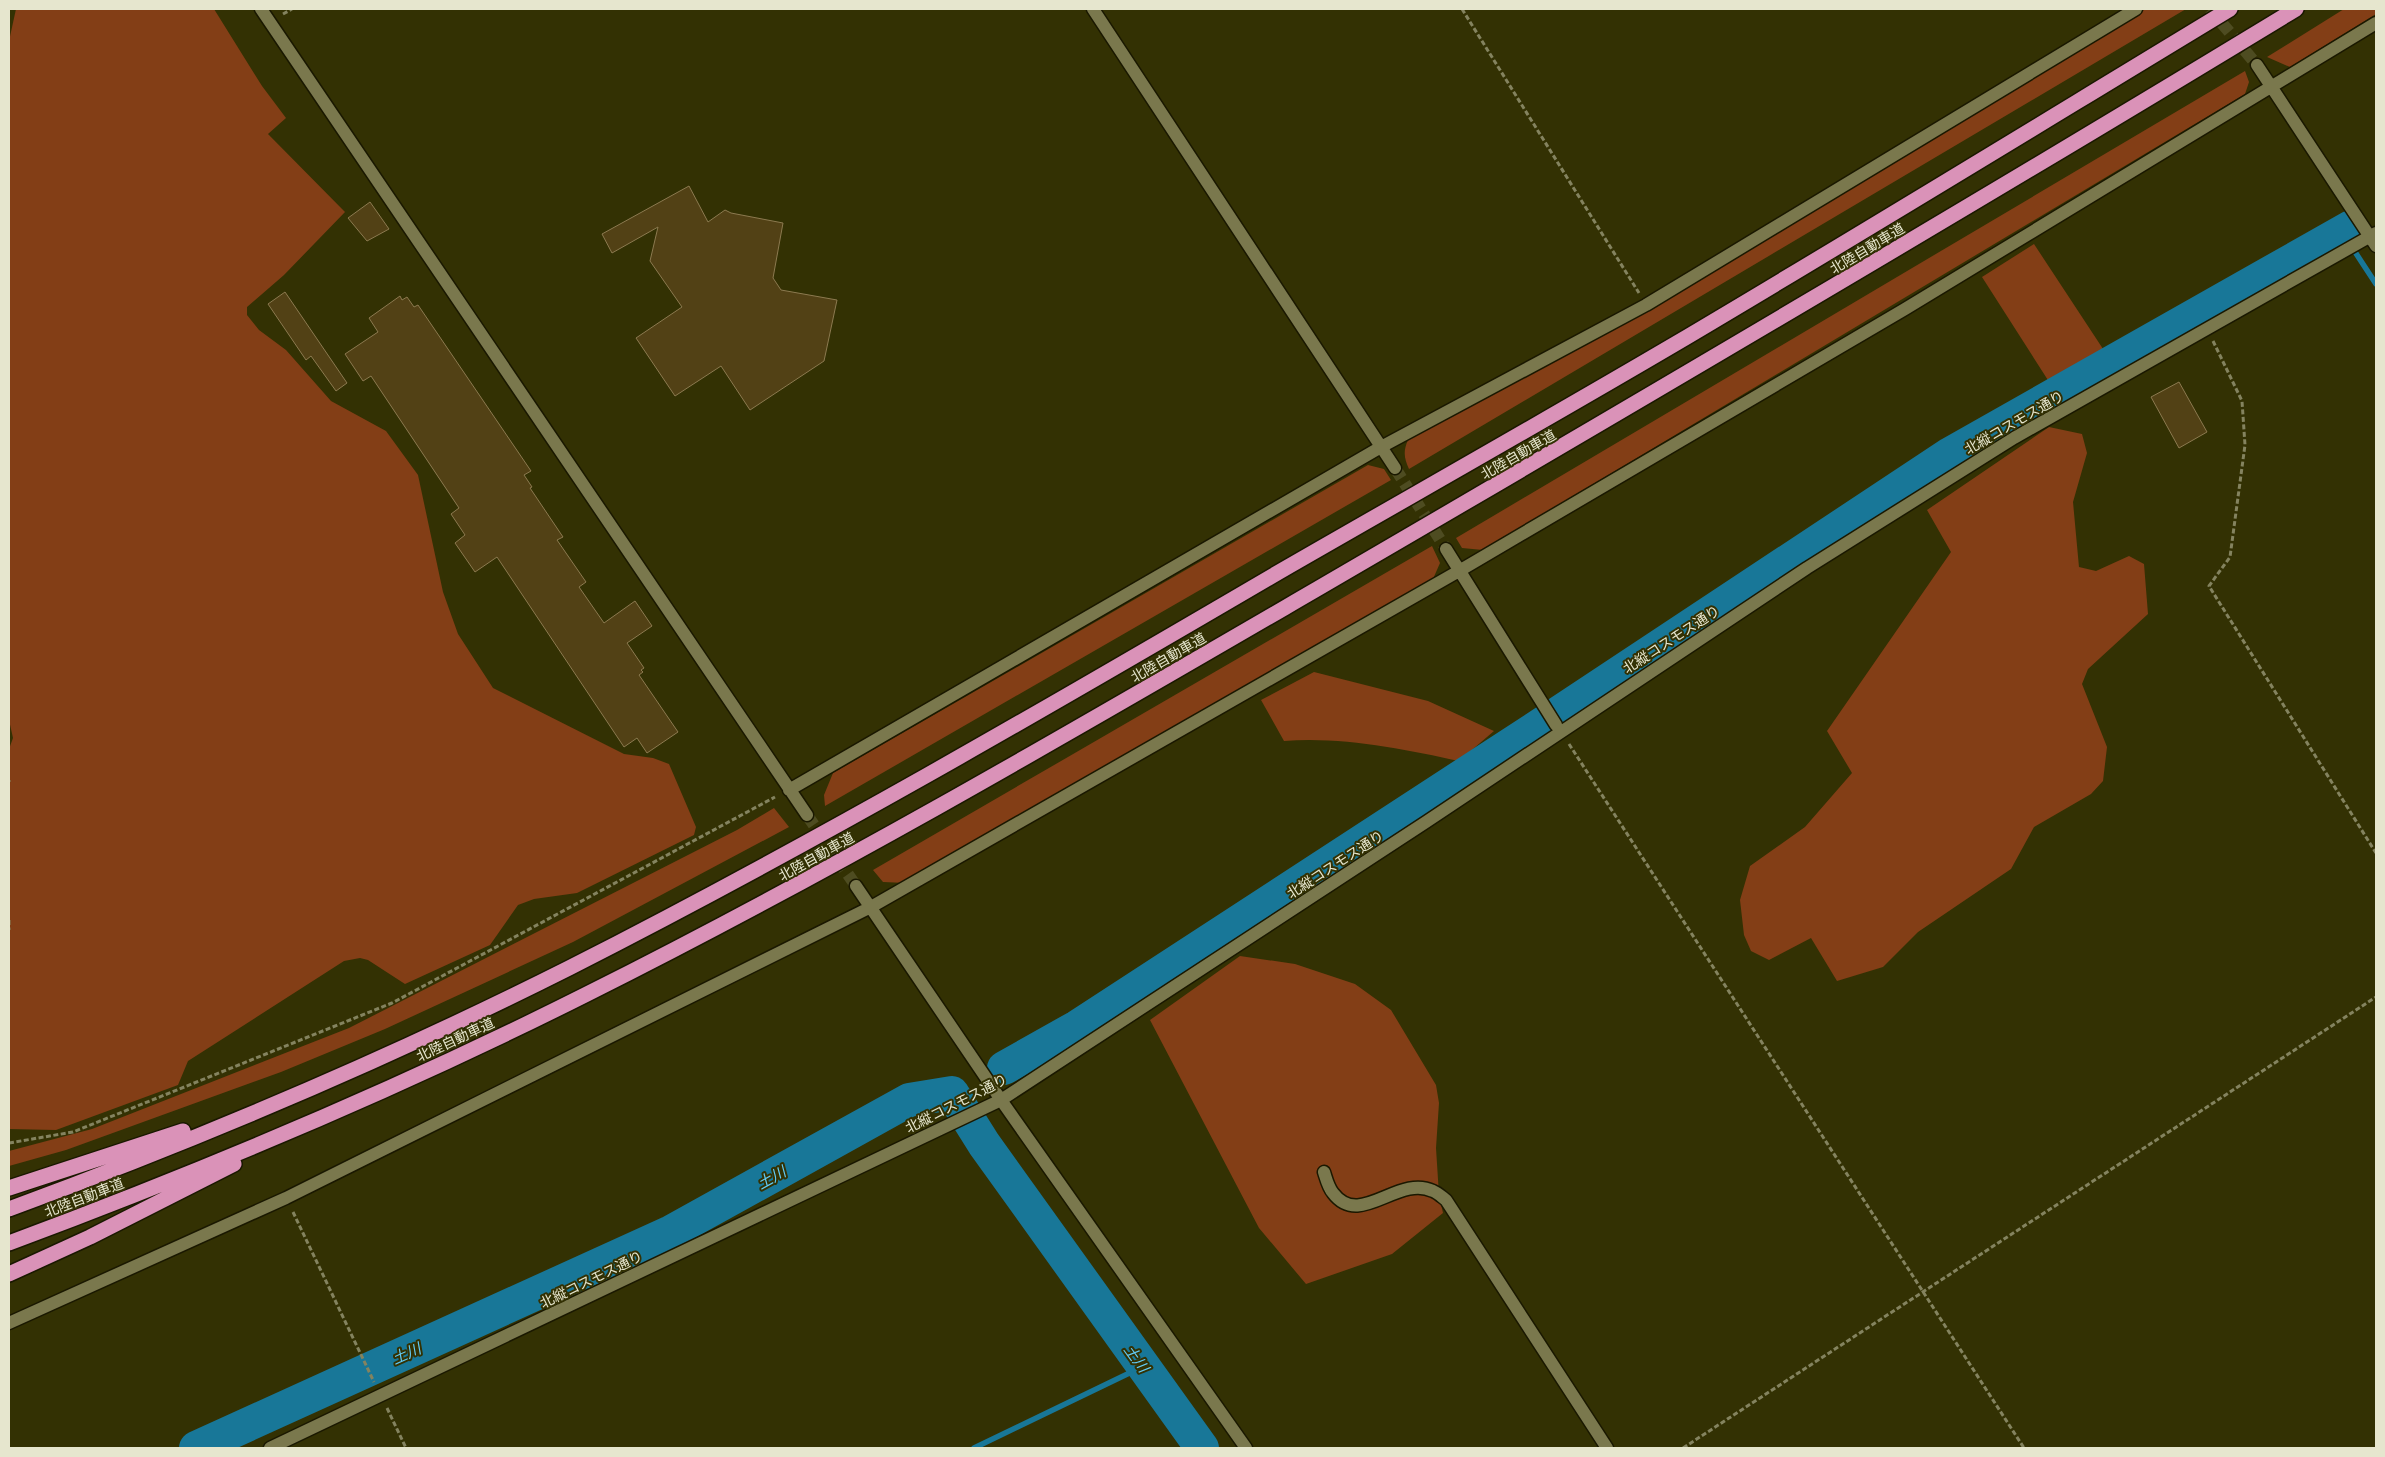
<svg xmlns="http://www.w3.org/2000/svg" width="2385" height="1457" font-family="Barlow,'Noto Sans JP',sans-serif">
<rect width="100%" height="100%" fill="#333103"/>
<path fill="#833e16" d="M 16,9 L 214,9 L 262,86 L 286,118 L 268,134 L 345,212 L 284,275 L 247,307 L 247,315 L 259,330 L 286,350 L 331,401 L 386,431 L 418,475 L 443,592 L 458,634 L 493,688 L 624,754 L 653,758 L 669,764 L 696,827 L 694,835 L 577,893 L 534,899 L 518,905 L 490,945 L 405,984 L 368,960 L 360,958 L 344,961 L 188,1061 L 178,1085 L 56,1130 L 9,1129 L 9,749 L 13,738 L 9,720 L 9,41 Z
M 2133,9 L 2186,9 L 1409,469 C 1404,458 1403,451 1408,440 Z
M 2344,9 L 2376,9 L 2376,14 L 2290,67 L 2267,57 Z
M 2245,71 L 2249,82 L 2245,94 L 1483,550 L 1462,548 L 1456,538 Z
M 2034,244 L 2107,355 L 2053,388 L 1982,277 Z
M 2049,427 L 2082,434 L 2087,453 L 2073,502 L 2079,567 L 2096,571 L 2129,556 L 2144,564 L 2148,614 L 2088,669 L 2082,684 L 2107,747 L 2103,781 L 2091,794 L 2034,827 L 2011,869 L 1918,932 L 1883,967 L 1837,981 L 1811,938 L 1769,960 L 1751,951 L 1744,935 L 1740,900 L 1750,866 L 1805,827 L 1852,773 L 1827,731 L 1951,552 L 1927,510 Z
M 1368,465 L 1384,469 L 1391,480 L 825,806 L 824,795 L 833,773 Z
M 1432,546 L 1440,563 L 1433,579 L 906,883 L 883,882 L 873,870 Z
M 1314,672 L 1428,701 L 1494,731 L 1459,761 C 1405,749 1339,736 1284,741 L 1261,700 Z
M 774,808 L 789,827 L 573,942 L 385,1029 L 281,1072 L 66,1150 L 9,1166 L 9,1151 L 92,1129 L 349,1028 L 737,830 Z
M 1240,956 L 1295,964 L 1355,984 L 1391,1010 L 1436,1085 L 1439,1103 L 1436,1148 L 1439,1195 L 1443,1213 L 1392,1254 L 1306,1284 L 1259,1228 L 1150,1020 Z"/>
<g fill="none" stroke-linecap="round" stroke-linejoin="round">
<path stroke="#187798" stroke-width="5.5" d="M 2342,232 L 2376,284
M 974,1448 L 1144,1366"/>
<path stroke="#187798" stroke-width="34" d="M 1004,1068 L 1077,1027 L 1539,726 L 1950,454 L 2351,227
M 196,1448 L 669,1233 L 909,1100 L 952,1093 L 984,1144 L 1202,1448"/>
</g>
<path fill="#524115" stroke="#8c7a50" d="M 689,186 L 708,222 L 725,210 L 731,213 L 783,223 L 773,278 L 781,290 L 837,300 L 824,361 L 750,410 L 721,366 L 675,396 L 636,338 L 682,307 L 650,261 L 658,227 L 612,253 L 602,234 Z
M 370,202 L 389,229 L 367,241 L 348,218 Z
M 285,292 L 347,383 L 336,391 L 311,356 L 306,360 L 268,304 Z
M 400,296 L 402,300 L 407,297 L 414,307 L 418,305 L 531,471 L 524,475 L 532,487 L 530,488 L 563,537 L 557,540 L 586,582 L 579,587 L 604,623 L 635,601 L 652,626 L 627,643 L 644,668 L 641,670 L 643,672 L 639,675 L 678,732 L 647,753 L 637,738 L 624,747 L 497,557 L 475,572 L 455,543 L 465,535 L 451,514 L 459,508 L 371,376 L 363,381 L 345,354 L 378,332 L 369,318 Z
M 2179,382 L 2207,432 L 2179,448 L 2151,397 Z"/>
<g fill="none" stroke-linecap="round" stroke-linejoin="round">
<path stroke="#4e4c21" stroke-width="12" stroke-dasharray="12 6" stroke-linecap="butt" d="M 2210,9 L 2257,65
M 1395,468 L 1446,549
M 807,815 L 856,886"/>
<defs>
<path id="minor" d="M 261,9 L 807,815
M 1093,9 L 1395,468
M 2257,65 L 2376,246
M 1446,549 L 1556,725
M 789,790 L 1381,447 L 1646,305 L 2136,9
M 856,886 L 1001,1100 L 1246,1448
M 1324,1172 C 1326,1178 1328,1187 1333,1193 C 1360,1229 1398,1174 1433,1191 C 1438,1193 1442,1197 1446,1200 L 1607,1448
M 9,1323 L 286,1198 L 871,907 L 1459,571 L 1905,309 L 2376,23
M 270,1448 L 1001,1100 L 1426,822 L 1807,568 L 2014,438 L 2376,233"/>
<path id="highway" d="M 9,1188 L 183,1131
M 9,1209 C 199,1139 388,1059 569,968 C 811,845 1045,709 1279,572 C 1411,496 1544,421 1675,344 C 1861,234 2045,121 2230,9
M 9,1243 C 205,1170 398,1089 585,995 C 835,870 1076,729 1317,589 C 1645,398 1972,206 2296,9
M 9,1274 L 90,1237 L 234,1164"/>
</defs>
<use href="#minor" stroke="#1a1800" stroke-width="15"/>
<use href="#highway" stroke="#1a1800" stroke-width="18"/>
<path stroke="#84835f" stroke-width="3" stroke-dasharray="5 2.5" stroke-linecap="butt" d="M 1462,9 L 1639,293
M 283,14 L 292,9
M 2213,341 L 2242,401 L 2245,445 L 2230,557 L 2209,586 L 2376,853
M 1569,744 L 2024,1448
M 9,780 L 9,782
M 9,920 L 9,930
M 9,1143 L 73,1132 L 392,1003 L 775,797
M 293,1212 L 374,1382
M 387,1408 L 406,1448
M 1683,1448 L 2376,997"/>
<use href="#minor" stroke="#7a784d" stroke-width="12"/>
<use href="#highway" stroke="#da92b8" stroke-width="15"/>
</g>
<g text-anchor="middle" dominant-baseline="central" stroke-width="4" stroke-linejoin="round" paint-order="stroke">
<g font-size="14" fill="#e6e6ce" stroke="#333103">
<text transform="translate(1867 248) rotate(-31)">北陸自動車道</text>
<text transform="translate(2014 422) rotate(-30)">北縦コスモス通り</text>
<text transform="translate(1518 454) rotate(-30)">北陸自動車道</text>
<text transform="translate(1671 639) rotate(-33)">北縦コスモス通り</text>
<text transform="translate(1168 657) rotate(-30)">北陸自動車道</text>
<text transform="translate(816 856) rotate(-29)">北陸自動車道</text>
<text transform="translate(1335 864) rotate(-33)">北縦コスモス通り</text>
<text transform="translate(455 1039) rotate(-25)">北陸自動車道</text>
<text transform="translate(956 1103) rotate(-27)">北縦コスモス通り</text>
<text transform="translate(84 1197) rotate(-21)">北陸自動車道</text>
<text transform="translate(591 1279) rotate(-26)">北縦コスモス通り</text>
</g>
<g font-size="15" font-style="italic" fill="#63ccf7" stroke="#333103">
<text transform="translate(771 1177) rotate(-29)">土川</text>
<text transform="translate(406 1353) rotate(-24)">土川</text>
<text transform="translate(1137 1358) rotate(54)">土川</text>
</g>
</g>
<rect width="2385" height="1457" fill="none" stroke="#e6e6ce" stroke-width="20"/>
</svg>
